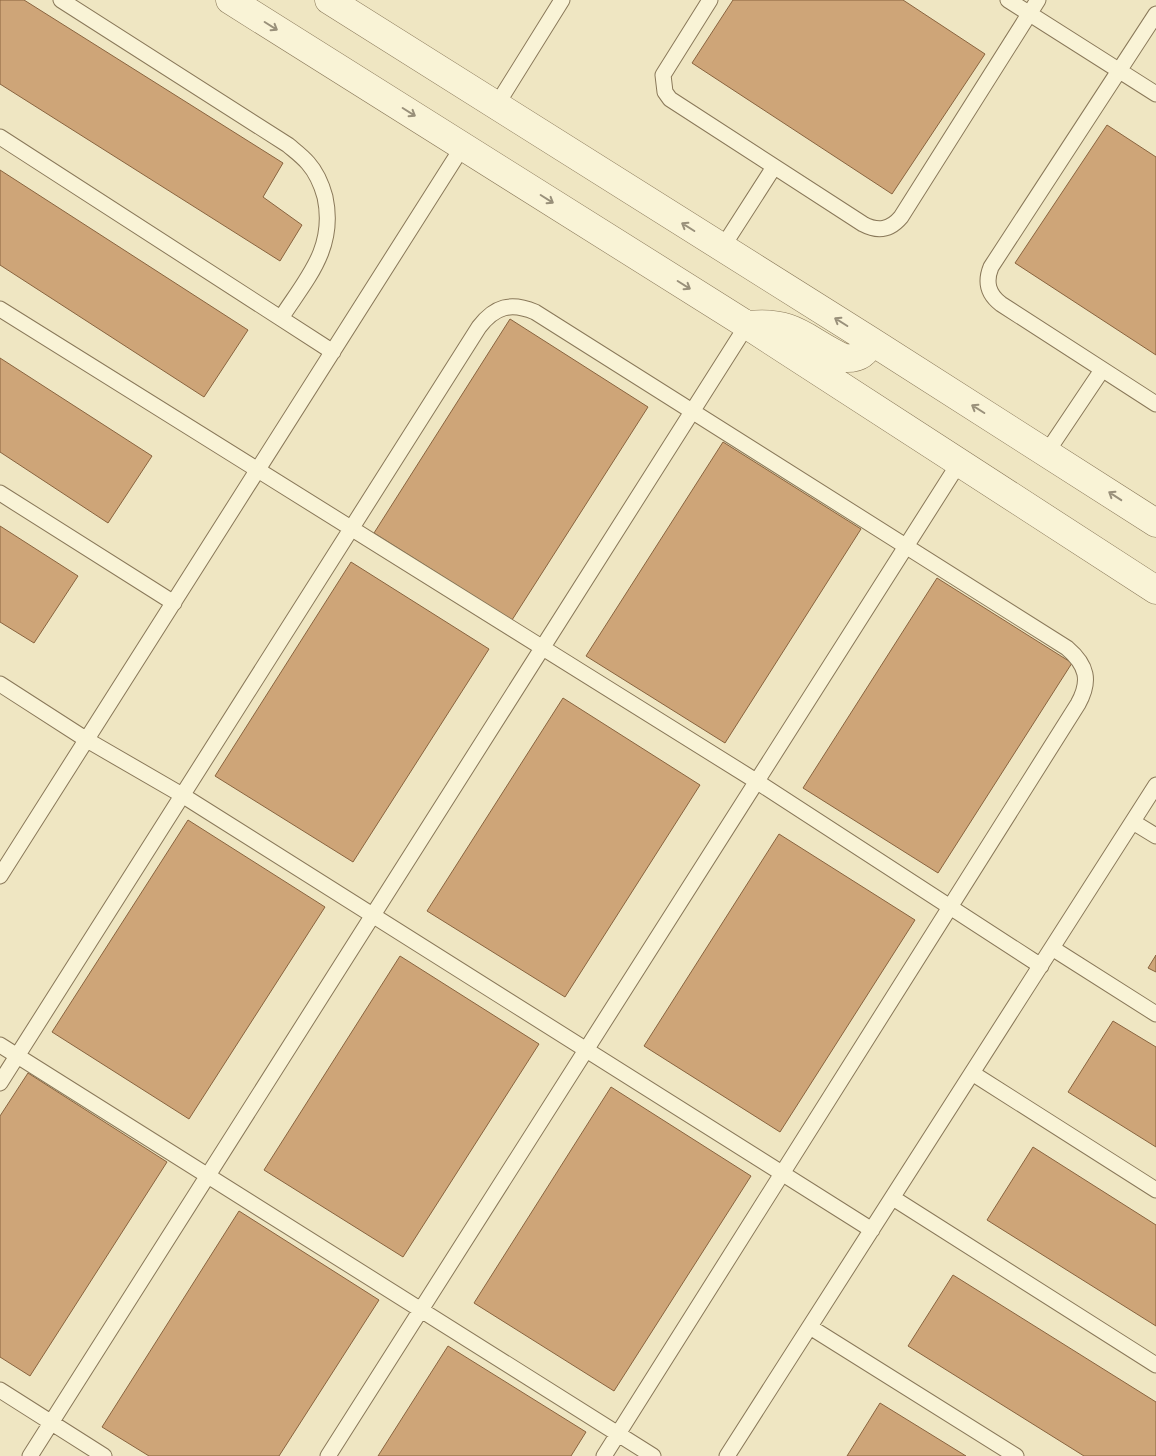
<svg xmlns="http://www.w3.org/2000/svg" width="1156" height="1456" font-family="Bitter,serif">
<rect width="100%" height="100%" fill="#efe6c2"/>
<path fill="#cea578" stroke="#89643f" d="M 0,0 L 24,0 L 283,163 L 263,197 L 302,225 L 280,261 L 0,84 Z
M 733,0 L 903,0 L 985,54 L 892,194 L 692,63 Z
M 1107,125 L 1156,157 L 1156,355 L 1015,263 Z
M 0,170 L 248,330 L 204,397 L 0,265 Z
M 510,319 L 648,407 L 512,620 L 374,533 Z
M 0,358 L 152,456 L 108,523 L 0,452 Z
M 723,442 L 861,529 L 725,743 L 586,656 Z
M 0,526 L 78,576 L 34,643 L 0,622 Z
M 351,562 L 489,649 L 353,862 L 215,776 Z
M 937,578 L 1072,663 L 938,873 L 803,788 Z
M 563,698 L 700,785 L 565,997 L 427,911 Z
M 188,820 L 325,907 L 189,1119 L 52,1032 Z
M 779,834 L 915,920 L 780,1132 L 644,1046 Z
M 1156,955 L 1156,972 L 1148,968 Z
M 400,956 L 539,1044 L 403,1257 L 264,1170 Z
M 1113,1021 L 1156,1047 L 1156,1147 L 1068,1092 Z
M 28,1073 L 167,1162 L 30,1376 L 0,1357 L 0,1116 Z
M 611,1087 L 751,1176 L 614,1391 L 474,1303 Z
M 1033,1147 L 1156,1225 L 1156,1326 L 987,1220 Z
M 239,1211 L 379,1300 L 279,1456 L 149,1456 L 102,1427 Z
M 953,1275 L 1156,1402 L 1156,1456 L 1084,1456 L 908,1346 Z
M 448,1346 L 586,1432 L 571,1456 L 378,1456 Z
M 880,1403 L 966,1456 L 847,1456 Z"/>
<g fill="none" stroke-linecap="round" stroke-linejoin="round">
<defs>
<path id="lane" d="M 61,0 L 288,145 C 295,151 302,156 308,163 C 316,172 322,186 325,197 C 336,248 307,278 281,318
M 710,0 L 663,75 L 665,92 L 670,99 L 863,224 C 878,232 890,230 901,217 L 1038,0
M 1008,0 L 1156,94
M 1156,14 L 991,267 C 985,282 988,294 1001,304 L 1156,404
M 496,106 L 562,0
M 0,137 L 333,352
M 722,248 L 774,167
M 0,309 L 756,781 L 1041,966
M 1047,452 L 1102,370
M 0,493 L 174,603
M 0,684 L 87,740 L 182,795 L 872,1230
M 1133,822 L 1156,836
M 0,876 L 463,146
M 1052,948 L 1156,1014
M 0,1045 L 653,1456
M 972,1073 L 1156,1190
M 0,1083 L 479,327 C 495,306 511,302 535,312 L 1067,648 C 1087,665 1091,681 1078,704 L 604,1456
M 893,1198 L 1156,1365
M 810,1327 L 1016,1456
M 0,1390 L 104,1456
M 30,1456 L 747,325
M 328,1456 L 959,463
M 727,1456 L 1156,785"/>
<path id="street" d="M 230,0 L 747,325 L 1156,590
M 329,0 L 871,341 L 1156,523
M 749,325 C 795,320 807,341 844,358 C 858,359 866,354 871,341"/>
</defs>
<use href="#lane" stroke="#897859" stroke-width="17"/>
<use href="#street" stroke="#897859" stroke-width="29"/>
<use href="#lane" stroke="#f9f3d6" stroke-width="15"/>
<use href="#street" stroke="#f9f3d6" stroke-width="28"/>
</g>
<defs><path id="oneway-shaft" d="M-6 0H5M1.5-3L5.5 0L1.5 3" fill="none" stroke-width="1.6" stroke-linecap="round" stroke-linejoin="round" transform="scale(1.25)"/></defs>
<g stroke="#99907a">
<use href="#oneway-shaft" transform="translate(271 26) rotate(32)"/>
<use href="#oneway-shaft" transform="translate(409 112) rotate(32)"/>
<use href="#oneway-shaft" transform="translate(547 199) rotate(32)"/>
<use href="#oneway-shaft" transform="translate(688 227) rotate(-148)"/>
<use href="#oneway-shaft" transform="translate(684 285) rotate(32)"/>
<use href="#oneway-shaft" transform="translate(841 322) rotate(-148)"/>
<use href="#oneway-shaft" transform="translate(978 409) rotate(-148)"/>
<use href="#oneway-shaft" transform="translate(1115 496) rotate(-147)"/>
</g>
</svg>
